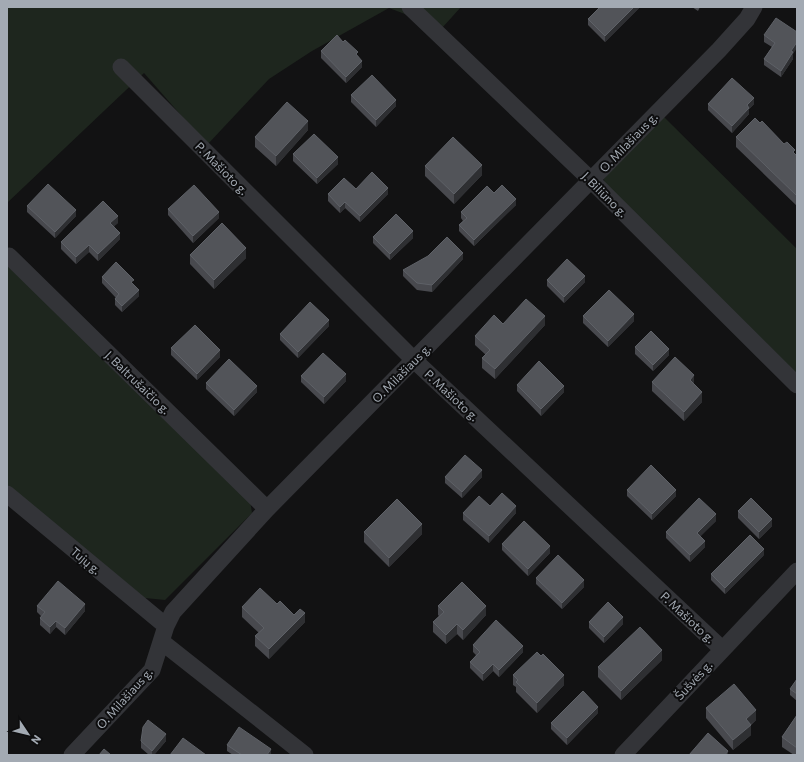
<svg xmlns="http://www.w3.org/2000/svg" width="804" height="762" font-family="Commissioner,sans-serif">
<rect width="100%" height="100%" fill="#121213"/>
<path fill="#1e261e" d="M 7,7 L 461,7 L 442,28 L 389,8 L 312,51 L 269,79 L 207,145 L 144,73 L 7,203 Z
M 664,117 L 797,249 L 797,376 L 605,188 L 604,179 L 607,174 Z
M 7,259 L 250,500 L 252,513 L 165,600 L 145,598 L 7,485 Z"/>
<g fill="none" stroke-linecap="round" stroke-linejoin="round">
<path stroke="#333438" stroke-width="17" d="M 410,7 L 591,180 L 797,385
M 121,67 L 414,360 L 722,649
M 9,256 L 267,509
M 7,494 L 166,626
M 162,642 L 305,755
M 72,755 L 152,670 L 166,626 L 173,612 L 267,509 L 719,50 L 747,19 L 754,7
M 623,755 L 797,571"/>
</g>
<path fill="#48494e" d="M 600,7 L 640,7 L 605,42 L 588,25 L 588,19 Z
M 692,7 L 700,7 L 698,11 Z
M 764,35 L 793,54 L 793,59 L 781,77 L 764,65 L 764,59 L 772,47 L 764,42 Z
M 321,51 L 358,56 L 362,67 L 346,83 L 321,58 Z
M 351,95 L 396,106 L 376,127 L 351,102 Z
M 708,104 L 754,104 L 749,109 L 749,114 L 732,133 L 708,110 Z
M 308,130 L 276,166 L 255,147 L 255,137 Z
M 736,137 L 784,144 L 797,156 L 797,206 L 736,147 Z
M 293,154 L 338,164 L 317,184 L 293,161 Z
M 425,166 L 482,175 L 454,204 L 425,176 Z
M 356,189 L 388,194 L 360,222 L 345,208 L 340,213 L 328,201 L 328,194 Z
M 494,193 L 516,205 L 474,246 L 459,231 L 459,225 L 463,221 L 461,218 L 461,212 Z
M 27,206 L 76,216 L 55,238 L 27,212 Z
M 168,209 L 219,218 L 193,243 L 168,215 Z
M 118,223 L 114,226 L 120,239 L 98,261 L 89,252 L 76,264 L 61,249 L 61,242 Z
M 373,237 L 413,238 L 390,260 L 373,243 Z
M 190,255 L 246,258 L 214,289 L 190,264 Z
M 463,259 L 432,292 L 417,290 L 403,276 L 403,270 Z
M 102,277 L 134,285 L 139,296 L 122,312 L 115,305 L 115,299 L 116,298 L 102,283 Z
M 547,280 L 585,282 L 564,303 L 547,286 Z
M 583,316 L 634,321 L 608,347 L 583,323 Z
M 545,325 L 495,379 L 482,368 L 482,358 L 486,355 L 475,345 L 475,336 Z
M 329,326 L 298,358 L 280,340 L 280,334 Z
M 635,347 L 669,355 L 653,371 L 635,354 Z
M 171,348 L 220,357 L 197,380 L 171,355 Z
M 301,376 L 346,381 L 324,404 L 301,382 Z
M 652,382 L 694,385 L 702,402 L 684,421 L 652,391 Z
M 206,383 L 257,392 L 234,416 L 206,389 Z
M 517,385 L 564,392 L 541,416 L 517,391 Z
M 445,477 L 482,477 L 462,498 L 445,483 Z
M 627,490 L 676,496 L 652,520 L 627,496 Z
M 490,506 L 516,513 L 489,543 L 463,520 L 463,513 Z
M 738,511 L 772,526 L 759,539 L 738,518 Z
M 716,521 L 700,536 L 705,547 L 690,562 L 666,538 L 666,532 Z
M 364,532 L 422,534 L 389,567 L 364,542 Z
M 502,544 L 550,553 L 528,576 L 502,550 Z
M 764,555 L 725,594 L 711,580 L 711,574 Z
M 536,578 L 584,587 L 562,609 L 536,584 Z
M 277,604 L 305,622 L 269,659 L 255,646 L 255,636 L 259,633 L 242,617 L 242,607 Z
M 37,606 L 85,611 L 65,635 L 56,627 L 50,634 L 40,625 L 40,618 L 41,616 L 37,612 Z
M 438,606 L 486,615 L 463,640 L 457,634 L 446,644 L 433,632 L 433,622 L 439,616 L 438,615 Z
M 589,622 L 623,624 L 604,643 L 589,628 Z
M 473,645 L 523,652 L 499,677 L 493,671 L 483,681 L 470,668 L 470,662 L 476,655 L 473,652 Z
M 662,660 L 621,700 L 598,677 L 598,667 Z
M 513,675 L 564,685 L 537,713 L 516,692 L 516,687 L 513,685 Z
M 797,679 L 797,701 L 790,695 L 790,689 Z
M 706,708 L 756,720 L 751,725 L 751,735 L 733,750 L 706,718 Z
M 598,713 L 567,745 L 551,729 L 551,723 Z
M 797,715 L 797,755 L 794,755 L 782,747 L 782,737 Z
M 141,741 L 166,741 L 154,755 L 149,755 L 141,748 Z
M 227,745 L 271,755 L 233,755 L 227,751 Z"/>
<path fill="#2e2f32" d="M 634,7 L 640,7 L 605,42 L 605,36 Z
M 797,42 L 797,48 L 793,54 L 793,59 L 781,77 L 781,71 L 791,51 Z
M 362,61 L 362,67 L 346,83 L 346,77 Z
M 754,98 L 754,104 L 749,109 L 749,114 L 732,133 L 732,126 L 747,105 Z
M 396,100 L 396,106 L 376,127 L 376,120 Z
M 308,121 L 308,130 L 276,166 L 276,156 Z
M 338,157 L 338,164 L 317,184 L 317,178 Z
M 482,165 L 482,175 L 454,204 L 454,194 Z
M 388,188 L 388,194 L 360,222 L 360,216 Z
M 516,199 L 516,205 L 474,246 L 474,240 Z
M 345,202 L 345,208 L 340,213 L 340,207 Z
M 76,210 L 76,216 L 55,238 L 55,232 Z
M 219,212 L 219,218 L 193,243 L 193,236 Z
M 118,216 L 118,223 L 110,230 L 110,223 Z
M 413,231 L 413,238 L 390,260 L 390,254 Z
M 120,233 L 120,239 L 98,261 L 98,254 Z
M 89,245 L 89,252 L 76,264 L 76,257 Z
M 246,248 L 246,258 L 214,289 L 214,280 Z
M 463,253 L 463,259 L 432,292 L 432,285 Z
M 585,276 L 585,282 L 564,303 L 564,297 Z
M 139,290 L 139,296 L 122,312 L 122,306 Z
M 634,314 L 634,321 L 608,347 L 608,341 Z
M 545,316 L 545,325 L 495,379 L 495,369 Z
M 329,320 L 329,326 L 298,358 L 298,352 Z
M 669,349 L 669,355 L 653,371 L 653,365 Z
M 220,350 L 220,357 L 197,380 L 197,374 Z
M 346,374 L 346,381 L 324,404 L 324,397 Z
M 694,375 L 694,385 L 690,380 Z
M 257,386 L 257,392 L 234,416 L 234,410 Z
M 564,386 L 564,392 L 541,416 L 541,409 Z
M 702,392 L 702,402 L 684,421 L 684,412 Z
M 482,470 L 482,477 L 462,498 L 462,492 Z
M 676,490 L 676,496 L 652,520 L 652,514 Z
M 516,506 L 516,513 L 489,543 L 489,536 Z
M 716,514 L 716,521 L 697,540 L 697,533 Z
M 772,519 L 772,526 L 759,539 L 759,532 Z
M 422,524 L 422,534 L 389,567 L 389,558 Z
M 705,541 L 705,547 L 690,562 L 690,555 Z
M 550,546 L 550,553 L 528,576 L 528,569 Z
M 764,549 L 764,555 L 725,594 L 725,588 Z
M 584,580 L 584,587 L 562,609 L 562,603 Z
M 85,604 L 85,611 L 65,635 L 65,628 Z
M 486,606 L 486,615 L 463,640 L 463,630 Z
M 305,613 L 305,622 L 269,659 L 269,649 Z
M 623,617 L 623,624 L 604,643 L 604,637 Z
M 56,621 L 56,627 L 50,634 L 50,627 Z
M 457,624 L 457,634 L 446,644 L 446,635 Z
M 523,646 L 523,652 L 499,677 L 499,670 Z
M 662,650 L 662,660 L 621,700 L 621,691 Z
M 493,664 L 493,671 L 483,681 L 483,674 Z
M 564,675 L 564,685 L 537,713 L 537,703 Z
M 598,707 L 598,713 L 567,745 L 567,738 Z
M 756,710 L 756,720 L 746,728 L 746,719 Z
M 751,725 L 751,735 L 733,750 L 733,740 Z
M 166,734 L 166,741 L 154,755 L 152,755 L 152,751 Z
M 271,749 L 271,755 L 267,755 Z
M 728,751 L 728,755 L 725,755 Z"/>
<path fill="#525459" stroke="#5e6167" d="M 600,7 L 634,7 L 605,36 L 588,19 Z
M 776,18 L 797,32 L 797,42 L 791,51 L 793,52 L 781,71 L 764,59 L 775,43 L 764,35 Z
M 337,35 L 343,42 L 345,40 L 358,52 L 356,54 L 362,61 L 346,77 L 321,51 Z
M 372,75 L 396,100 L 376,120 L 351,95 Z
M 732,78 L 754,98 L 747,105 L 749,108 L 732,126 L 708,104 Z
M 287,102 L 308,121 L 276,156 L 255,137 Z
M 755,118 L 760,123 L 762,121 L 784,144 L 787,142 L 795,150 L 793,152 L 797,156 L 797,196 L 736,137 Z
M 314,134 L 338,157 L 317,178 L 293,154 Z
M 453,137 L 482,165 L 454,194 L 425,166 Z
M 372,172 L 388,188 L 360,216 L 345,202 L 340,207 L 328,194 L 344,178 L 356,189 Z
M 48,184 L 76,210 L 55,232 L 27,206 Z
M 194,185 L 219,212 L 193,236 L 168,209 Z
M 502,185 L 516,199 L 474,240 L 459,225 L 467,218 L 461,212 L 487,186 L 494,193 Z
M 103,201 L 118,216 L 110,223 L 120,233 L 98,254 L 89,245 L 76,257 L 61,242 Z
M 396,214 L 413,231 L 390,254 L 373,237 Z
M 222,223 L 246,248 L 214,280 L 190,255 Z
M 447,237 L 463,253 L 432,285 L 417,283 L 403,270 L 428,256 Z
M 567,259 L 585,276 L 564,297 L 547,280 Z
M 116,262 L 134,280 L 131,282 L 139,290 L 122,306 L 115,299 L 119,294 L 102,277 Z
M 609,290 L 634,314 L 608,341 L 583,316 Z
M 526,299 L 545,316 L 495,369 L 482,358 L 490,350 L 475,336 L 494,315 L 503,324 Z
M 310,302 L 329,320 L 298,352 L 280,334 Z
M 195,325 L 220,350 L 197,374 L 171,348 Z
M 651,331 L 669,349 L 653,365 L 635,347 Z
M 323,353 L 346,374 L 324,397 L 301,376 Z
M 675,357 L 694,375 L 690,380 L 702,392 L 684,412 L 652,382 Z
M 229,359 L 257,386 L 234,410 L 206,383 Z
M 539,361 L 564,386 L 541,409 L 517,385 Z
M 465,455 L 482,470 L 462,492 L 445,477 Z
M 651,465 L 676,490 L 652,514 L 627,490 Z
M 502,493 L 516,506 L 489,536 L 463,513 L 479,496 L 490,506 Z
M 699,498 L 716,514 L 697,533 L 705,541 L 690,555 L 666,532 Z
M 751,498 L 772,519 L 759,532 L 738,511 Z
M 397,499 L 422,524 L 389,558 L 364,532 Z
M 524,521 L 550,546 L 528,569 L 502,544 Z
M 750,535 L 764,549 L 725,588 L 711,574 Z
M 558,555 L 584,580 L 562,603 L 536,578 Z
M 58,581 L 85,604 L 65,628 L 56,621 L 50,627 L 40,618 L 45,612 L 37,606 Z
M 462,582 L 486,606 L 463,630 L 457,624 L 446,635 L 433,622 L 444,612 L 438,606 Z
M 260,588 L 277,604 L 280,601 L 294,615 L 300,609 L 305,613 L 269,649 L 255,636 L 264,628 L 242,607 Z
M 608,602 L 623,617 L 604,637 L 589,622 Z
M 496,620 L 523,646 L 499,670 L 493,664 L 483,674 L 470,662 L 480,652 L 473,645 Z
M 640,627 L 662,650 L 621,691 L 598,667 Z
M 537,652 L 541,656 L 543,654 L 564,675 L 537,703 L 516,682 L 518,680 L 513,675 Z
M 797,679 L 797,694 L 790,689 Z
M 734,684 L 756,710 L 746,719 L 751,725 L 733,740 L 706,708 Z
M 583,691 L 598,707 L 567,738 L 551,723 Z
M 797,715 L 797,748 L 782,737 Z
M 148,720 L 166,734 L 152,751 L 141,741 L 143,727 Z
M 239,727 L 271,749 L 267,755 L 242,755 L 227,745 Z
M 708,733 L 728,751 L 725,755 L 689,755 Z
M 183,738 L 206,755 L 170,755 Z
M 104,749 L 111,755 L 99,755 Z"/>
<g text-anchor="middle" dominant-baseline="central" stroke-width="4" stroke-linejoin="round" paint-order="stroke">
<g font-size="12" fill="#a3aab3" stroke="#0d0d0e">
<text transform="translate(628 142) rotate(-46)">O. Milašiaus g.</text>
<text transform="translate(222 168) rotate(45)">P. Mašioto g.</text>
<text transform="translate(605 194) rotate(45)">J. Biliūno g.</text>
<text transform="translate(401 373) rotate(-45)">O. Milašiaus g.</text>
<text transform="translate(138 382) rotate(44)">J. Baltrušaičio g.</text>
<text transform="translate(452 395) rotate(43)">P. Mašioto g.</text>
<text transform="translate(86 560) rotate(40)">Tujų g.</text>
<text transform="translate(688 617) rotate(43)">P. Mašioto g.</text>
<text transform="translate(693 680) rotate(-47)">Šušvės g.</text>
<text transform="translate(124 698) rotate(-48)">O. Milašiaus g.</text>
</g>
</g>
<rect width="804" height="762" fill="none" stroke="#a3aab3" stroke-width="16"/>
<g transform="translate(28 734) rotate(125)" stroke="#0d0d0e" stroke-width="3" paint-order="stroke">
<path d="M0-3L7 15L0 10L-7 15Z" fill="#a3aab3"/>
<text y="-6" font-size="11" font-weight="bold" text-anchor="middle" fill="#a3aab3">N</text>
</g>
</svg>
